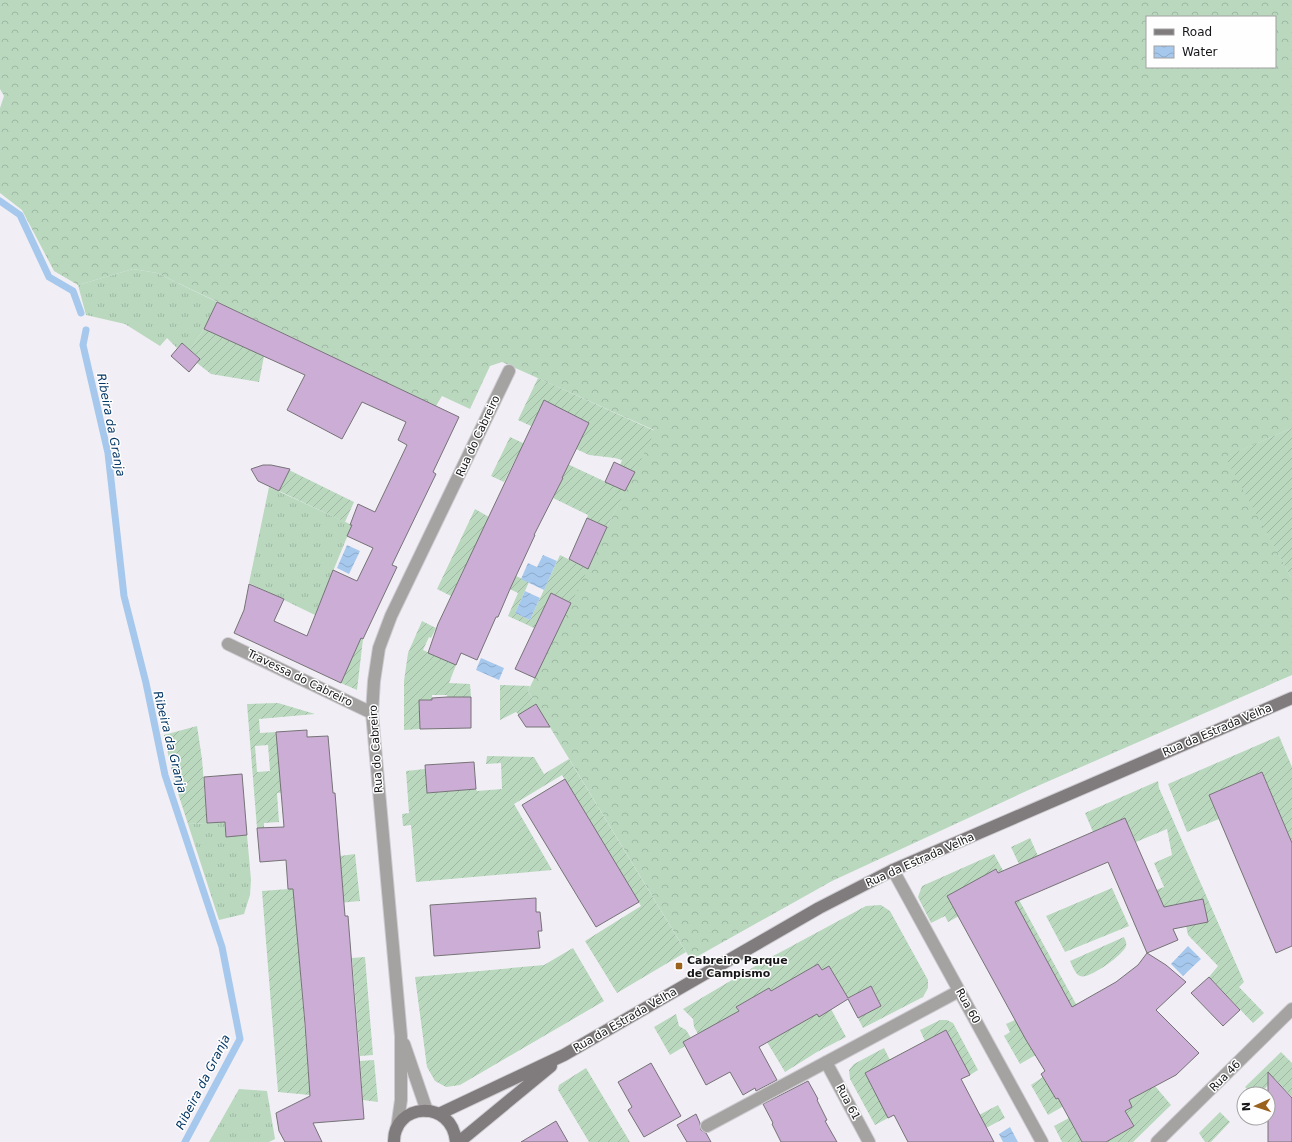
<svg xmlns="http://www.w3.org/2000/svg" width="1292" height="1142" font-family="'DejaVu Sans',sans-serif">
<defs>
<pattern id="grass-tufts" width="24" height="20" patternUnits="userSpaceOnUse"><rect width="24" height="20" fill="#b9d8be"/><path d="M3 7l-1-3M5 7V3M7 7l1-3M15 17l-1-3M17 17v-4M19 17l1-3" fill="none" stroke="#9eb8a3"/></pattern>
<pattern id="forest-crowns" width="20" height="18" patternUnits="userSpaceOnUse"><rect width="20" height="18" fill="#b9d8be"/><path d="M2 6a3 3 0 1 1 6 0M12 15a3 3 0 1 1 6 0" fill="none" stroke="#9eb8a3"/></pattern>
<pattern id="garden-furrows" width="10" height="10" patternUnits="userSpaceOnUse"><rect width="10" height="10" fill="#b9d8be"/><path d="M-1 1l2-2M0 10L10 0M9 11l2-2" fill="none" stroke="#9eb8a3"/></pattern>
<pattern id="water-waves" width="16" height="10" patternUnits="userSpaceOnUse"><rect width="16" height="10" fill="#a6c8ed"/><path d="M0 5q4-4 8 0t8 0" fill="none" stroke="#8eabca"/></pattern>
</defs>
<rect width="100%" height="100%" fill="#f1eff5"/>
<path fill="url(#grass-tufts)" d="M 133,269 L 157,273 L 217,302 L 204,329 L 190,350 L 182,343 L 177,348 L 167,338 L 160,346 L 125,324 L 86,315 L 78,285 Z
M 269,487 L 352,525 L 315,615 L 249,583 Z
M 225,822 L 226,837 L 247,835 L 251,880 L 250,895 L 244,914 L 219,920 L 188,824 Z
M 239,1089 L 267,1091 L 275,1139 L 269,1142 L 209,1142 Z"/>
<path fill="url(#forest-crowns)" fill-rule="evenodd" d="M 0,0 L 1292,0 L 1292,428 L 1226,457 L 1292,579 L 1292,675 L 1033,788 L 832,881 L 691,960 L 528,691 L 654,430 L 502,362 L 490,366 L 470,409 L 442,396 L 436,406 L 157,273 L 133,269 L 78,285 L 54,271 L 22,210 L 0,193 L 0,108 L 4,96 L 0,89 ZM 1147,17 L 1275,17 L 1275,67 L 1147,67 Z"/>
<path fill="url(#garden-furrows)" fill-rule="evenodd" d="M 204,329 L 264,356 L 259,382 L 211,374 L 197,363 L 200,359 L 190,350 Z
M 538,378 L 655,431 L 635,472 L 620,465 L 622,460 L 615,458 L 589,455 L 576,449 L 544,401 L 531,426 L 518,420 Z
M 1292,428 L 1292,579 L 1225,457 Z
M 510,437 L 625,491 L 607,527 L 587,518 L 588,515 L 553,498 L 563,478 L 517,456 L 504,482 L 491,476 Z
M 289,470 L 354,502 L 345,522 L 279,491 Z
M 475,509 L 489,517 L 516,576 L 529,582 L 515,613 L 530,620 L 560,555 L 588,569 L 571,603 L 551,593 L 534,628 L 508,616 L 518,593 L 464,568 L 451,596 L 437,589 Z
M 422,621 L 436,628 L 431,638 L 429,637 L 423,650 L 456,665 L 449,683 L 470,684 L 471,697 L 455,697 L 448,700 L 447,695 L 432,695 L 432,700 L 419,700 L 420,729 L 404,730 L 404,681 L 408,653 Z
M 342,629 L 363,639 L 357,690 L 341,683 L 358,643 Z
M 500,685 L 530,686 L 528,691 L 536,704 L 519,715 L 516,712 L 500,720 Z
M 278,703 L 315,714 L 259,719 L 260,733 L 276,732 L 277,740 L 304,791 L 277,793 L 279,822 L 264,823 L 264,828 L 257,828 L 247,704 ZM 268,745 L 270,771 L 257,772 L 255,746 Z
M 197,726 L 202,759 L 207,823 L 188,824 L 174,781 L 164,735 Z
M 1279,736 L 1292,767 L 1292,843 L 1262,772 L 1209,795 L 1219,819 L 1187,832 L 1168,784 Z
M 487,756 L 534,757 L 544,774 L 569,759 L 686,952 L 617,993 L 585,941 L 641,906 L 562,775 L 514,804 L 552,870 L 416,882 L 411,825 L 403,826 L 402,814 L 409,813 L 406,771 L 425,769 L 427,793 L 476,789 L 477,791 L 502,789 L 501,763 L 486,764 Z
M 1158,781 L 1159,788 L 1244,982 L 1239,987 L 1264,1013 L 1253,1023 L 1209,977 L 1218,966 L 1188,935 L 1182,906 L 1166,914 L 1156,890 L 1164,887 L 1154,863 L 1172,855 L 1167,829 L 1136,842 L 1125,818 L 1093,832 L 1085,813 ZM 1203,899 L 1207,922 L 1189,926 L 1185,903 Z
M 1030,838 L 1038,856 L 1019,864 L 1011,847 Z
M 355,854 L 360,901 L 295,907 L 310,1095 L 278,1092 L 262,891 L 342,885 L 340,856 Z
M 994,854 L 1076,1004 L 1081,1002 L 1065,1038 L 1020,1064 L 1004,1036 L 1010,1032 L 1006,1024 L 1015,1020 L 1075,1013 L 997,869 L 948,896 L 959,916 L 948,922 L 945,916 L 931,923 L 918,897 L 922,886 Z
M 1112,888 L 1129,926 L 1065,952 L 1046,916 Z
M 881,905 L 890,911 L 928,980 L 928,988 L 923,997 L 863,1028 L 858,1018 L 881,1006 L 871,986 L 847,998 L 829,966 L 822,970 L 818,964 L 796,977 L 831,1009 L 846,1037 L 817,1052 L 785,1072 L 767,1042 L 792,1028 L 769,988 L 736,1007 L 748,1029 L 698,1034 L 694,1027 L 693,1019 L 683,1009 L 764,961 L 866,906 Z
M 1124,937 C 1125,940 1127,942 1126,946 C 1124,954 1089,980 1080,976 C 1075,974 1072,965 1070,961 Z
M 573,948 L 604,1001 L 460,1085 L 446,1087 L 435,1081 L 427,1067 L 415,977 L 544,965 Z
M 365,957 L 373,1055 L 360,1056 L 352,958 Z
M 676,1014 L 679,1026 L 686,1030 L 691,1038 L 683,1042 L 685,1046 L 670,1055 L 654,1027 Z
M 940,1020 L 947,1020 L 953,1023 L 978,1070 L 970,1075 L 946,1030 L 925,1041 L 920,1030 Z
M 884,1048 L 890,1060 L 865,1073 L 888,1118 L 875,1125 L 850,1079 L 849,1070 L 854,1064 Z
M 1281,1052 L 1292,1063 L 1292,1097 L 1275,1079 L 1259,1094 L 1252,1094 L 1245,1087 Z
M 374,1060 L 378,1102 L 363,1100 L 360,1061 Z
M 586,1068 L 630,1142 L 589,1142 L 558,1090 L 559,1085 Z
M 1107,1069 L 1125,1071 L 1048,1115 L 1031,1085 L 1043,1077 L 1056,1099 Z
M 1155,1086 L 1171,1105 L 1133,1142 L 1106,1142 L 1134,1126 L 1125,1111 L 1132,1107 L 1129,1100 Z
M 998,1105 L 1005,1118 L 967,1138 L 960,1125 Z
M 1220,1112 L 1230,1122 L 1211,1142 L 1205,1142 L 1199,1133 Z
M 1069,1118 L 1082,1142 L 1062,1142 L 1054,1126 Z"/>
<path fill="url(#water-waves)" d="M 347,545 L 360,551 L 349,574 L 337,568 Z
M 543,555 L 557,561 L 544,590 L 521,579 L 528,563 L 537,567 Z
M 525,591 L 540,598 L 530,620 L 515,613 Z
M 481,658 L 504,668 L 499,680 L 476,670 Z
M 1188,946 L 1201,959 L 1183,976 L 1171,964 Z
M 1010,1127 L 1018,1142 L 1003,1142 L 999,1134 Z"/>
<g fill="none" stroke-linecap="round" stroke-linejoin="round">
<path stroke="#a6c8ed" stroke-width="7" d="M 0,201 L 20,215 L 49,277 L 73,291 L 81,313
M 86,330 L 83,345 L 108,453 L 124,596 L 146,683 L 165,775 L 222,947 L 240,1039 L 185,1142"/>
</g>
<path fill="#cbadd5" stroke="#767377" fill-rule="evenodd" d="M 217,302 L 459,417 L 433,472 L 436,474 L 392,565 L 397,567 L 363,639 L 361,638 L 341,683 L 234,633 L 244,610 L 249,584 L 284,599 L 274,621 L 307,636 L 333,570 L 357,581 L 373,548 L 347,536 L 352,525 L 350,525 L 358,504 L 375,512 L 407,445 L 398,440 L 406,422 L 362,402 L 342,439 L 287,410 L 305,375 L 204,329 Z
M 182,343 L 200,359 L 189,372 L 171,356 Z
M 544,400 L 589,423 L 562,478 L 563,478 L 534,535 L 535,535 L 510,589 L 498,617 L 496,617 L 477,660 L 461,653 L 456,665 L 428,653 L 438,624 Z
M 614,462 L 635,472 L 625,491 L 605,482 Z
M 263,465 L 271,465 L 290,469 L 279,491 L 258,481 L 251,469 Z
M 587,518 L 607,527 L 588,569 L 569,559 Z
M 551,593 L 571,603 L 535,678 L 515,669 Z
M 447,697 L 471,697 L 471,728 L 420,729 L 419,700 L 432,700 L 432,698 Z
M 536,704 L 550,727 L 526,727 L 518,715 Z
M 307,730 L 307,737 L 328,736 L 333,793 L 335,793 L 345,916 L 348,916 L 364,1119 L 313,1123 L 322,1142 L 285,1142 L 279,1131 L 276,1113 L 310,1096 L 305,1024 L 293,889 L 288,889 L 286,860 L 260,862 L 257,828 L 284,827 L 276,732 Z
M 474,762 L 476,789 L 427,793 L 425,765 Z
M 1262,772 L 1292,843 L 1292,946 L 1276,953 L 1209,795 Z
M 242,774 L 247,835 L 226,837 L 225,822 L 207,823 L 204,777 Z
M 565,779 L 639,902 L 596,927 L 522,805 Z
M 1125,818 L 1164,907 L 1203,899 L 1208,922 L 1173,929 L 1178,940 L 1147,953 L 1166,965 L 1186,982 L 1156,1010 L 1199,1053 L 1176,1075 L 1129,1100 L 1132,1107 L 1125,1111 L 1134,1126 L 1106,1142 L 1082,1142 L 1058,1098 L 1056,1099 L 1041,1074 L 1045,1071 L 1026,1040 L 947,896 L 996,869 L 998,873 ZM 1108,862 L 1147,953 L 1138,965 L 1116,982 L 1072,1007 L 1015,902 Z
M 536,898 L 536,912 L 540,912 L 542,931 L 538,931 L 540,948 L 434,956 L 430,905 Z
M 818,964 L 822,970 L 829,966 L 848,998 L 871,986 L 881,1006 L 858,1018 L 848,999 L 819,1017 L 817,1014 L 759,1047 L 777,1080 L 756,1091 L 755,1088 L 743,1095 L 730,1072 L 706,1085 L 683,1042 L 739,1011 L 736,1007 L 769,988 L 771,991 Z
M 1209,977 L 1240,1010 L 1223,1026 L 1191,993 Z
M 946,1030 L 970,1075 L 961,1079 L 994,1142 L 908,1142 L 894,1115 L 888,1118 L 865,1073 Z
M 651,1063 L 681,1116 L 644,1137 L 628,1110 L 632,1107 L 618,1082 Z
M 1268,1072 L 1292,1098 L 1292,1142 L 1268,1142 Z
M 808,1081 L 818,1099 L 817,1100 L 827,1120 L 825,1121 L 837,1142 L 781,1142 L 772,1124 L 773,1123 L 763,1104 Z
M 696,1114 L 700,1123 L 701,1130 L 706,1133 L 711,1142 L 687,1142 L 677,1125 Z
M 556,1121 L 568,1142 L 521,1142 Z"/>
<g fill="none" stroke-linecap="round" stroke-linejoin="round">
<defs>
<path id="street" d="M 228,644 L 372,713
M 893,870 L 1042,1142
M 404,1044 L 427,1111
M 826,1062 L 869,1142
M 707,1126 L 959,991
M 397,1128 L 401,1100 L 401,1036 L 372,713 L 374,681 L 379,648 L 391,616 L 509,371
M 1157,1142 L 1292,1009"/>
<path id="secondary" d="M 439,1114 L 564,1055 L 819,908 L 893,870 L 1292,698
M 394,1142 C 393,1103 452,1098 456,1142
M 459,1142 L 551,1066"/>
</defs>
<use href="#street" stroke="#ceccd1" stroke-width="14"/>
<use href="#secondary" stroke="#ceccd1" stroke-width="14"/>
<use href="#street" stroke="#a5a2a2" stroke-width="12"/>
<use href="#secondary" stroke="#807c7d" stroke-width="12"/>
</g>
<rect fill="#9a621d" stroke="#fefeff" stroke-width="1.5" x="675" y="962" width="8" height="8" rx="2"/>
<g text-anchor="middle" dominant-baseline="central" stroke-width="3" stroke-linejoin="round" paint-order="stroke">
<g font-size="11" fill="#161517" stroke="#fefeff">
<text transform="translate(478 436) rotate(-65)">Rua do Cabreiro</text>
<text transform="translate(300 678) rotate(26)">Travessa do Cabreiro</text>
<text transform="translate(1217 730) rotate(-23)">Rua da Estrada Velha</text>
<text transform="translate(376 749) rotate(-94)">Rua do Cabreiro</text>
<text transform="translate(920 860) rotate(-24)">Rua da Estrada Velha</text>
<text transform="translate(968 1006) rotate(61)">Rua 60</text>
<text transform="translate(625 1020) rotate(-30)">Rua da Estrada Velha</text>
<text transform="translate(1225 1076) rotate(-45)">Rua 46</text>
<text transform="translate(848 1102) rotate(62)">Rua 61</text>
</g>
<g font-size="11" font-weight="bold" fill="#161517" stroke="#fefeff" text-anchor="start">
<text x="687" y="960">Cabreiro Parque<tspan x="687" dy="13">de Campismo</tspan></text>
</g>
<g font-size="12" font-style="italic" fill="#043764" stroke="#fefeff">
<text transform="translate(111 425) rotate(79)">Ribeira da Granja</text>
<text transform="translate(170 742) rotate(76)">Ribeira da Granja</text>
<text transform="translate(203 1082) rotate(-63)">Ribeira da Granja</text>
</g>
</g>
<rect x="1146" y="16" width="130" height="52" fill="#fefeff" stroke="#a1a1a2"/>
<rect x="1154" y="29" width="20" height="6" fill="#807c7d" stroke="#a1a1a2"/>
<text x="1182" y="36" font-size="12" fill="#161517">Road</text>
<rect x="1154" y="46" width="20" height="12" fill="url(#water-waves)" stroke="#a1a1a2"/>
<text x="1182" y="56" font-size="12" fill="#161517">Water</text>
<g transform="translate(1256 1106) rotate(267)"><circle r="19" fill="#fefeff" stroke="#a1a1a2"/>
<path d="M0-3L7 15L0 10L-7 15Z" fill="#9a621d"/>
<text y="-6" font-size="11" font-weight="bold" text-anchor="middle" fill="#161517">N</text>
</g>
</svg>
